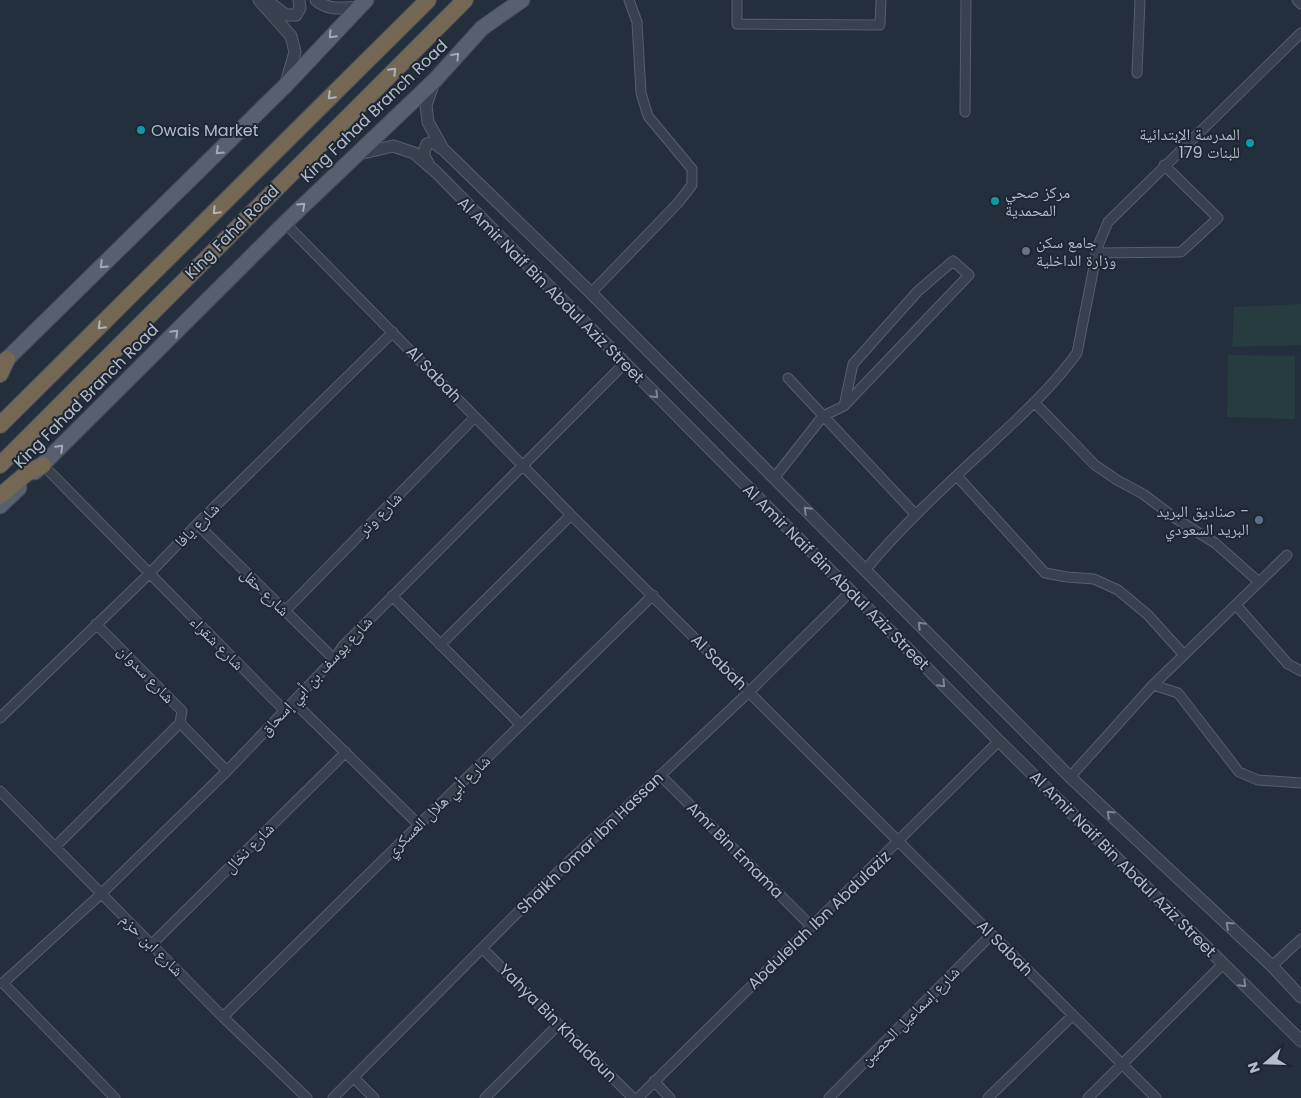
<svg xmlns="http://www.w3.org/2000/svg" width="1301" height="1098" font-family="Poppins,'Noto Naskh Arabic',sans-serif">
<rect width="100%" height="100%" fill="#242f3e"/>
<path fill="#263c3f" d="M 1301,304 L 1301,345 L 1232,347 L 1234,307 Z
M 1228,355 L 1295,356 L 1295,419 L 1227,417 Z"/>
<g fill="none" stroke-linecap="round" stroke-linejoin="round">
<defs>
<path id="minor" d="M 737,0 L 737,24 L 880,25 L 881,0
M 1297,0 L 1301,4
M 1137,73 L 1140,0
M 965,112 L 966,0
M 285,223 L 571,515 L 1156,1098
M 1096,253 L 1181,252 L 1218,218 L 1164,165
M 591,293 L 678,203 L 692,185 L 692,169 L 648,116 L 641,93 L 637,22 L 629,0
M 788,378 L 916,515
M 1034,402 L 1095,465 L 1117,480 L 1143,494 L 1175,518 L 1215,543 L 1259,582
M 43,465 L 285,711
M 957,476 L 1045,573 L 1067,577 L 1094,579 L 1118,590 L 1148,615 L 1184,655
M 775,477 L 823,416 L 844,406 L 969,275 L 953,261 L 918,291 L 853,364 L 844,406
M 197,524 L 334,659
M 866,569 C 905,522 951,481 996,439 C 1025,412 1054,385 1077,353 L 1098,246 L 1108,222 L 1301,33
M 392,596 L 520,724
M 1236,605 L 1288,664 L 1301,671
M 285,611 L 475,417
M 96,624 L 182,711 L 180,723 L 227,771
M 440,645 L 571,515
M 1153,685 L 1178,693 L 1239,772 L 1258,780 L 1301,783
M 294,702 L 418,824
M 0,718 L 149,574 L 197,524 L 393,332
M 660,775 L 811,926
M 1070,777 L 1153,685 L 1287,555
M 0,791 L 223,1017 L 307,1098
M 55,847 L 180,723
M 152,944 L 346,752
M 483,949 L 633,1098
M 1272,966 L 1301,939
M 0,983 L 3,983 L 115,1098
M 3,983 L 101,894 L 227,771 L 334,659 L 343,646 L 624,364
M 223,1017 L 653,595
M 354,1078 L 374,1098
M 654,1081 L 670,1098
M 333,1098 L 563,867 L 749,692 L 851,591
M 485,1098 L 559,1024
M 638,1098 L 999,741
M 829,1098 L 991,935
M 988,1098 L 1073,1015
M 1088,1098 L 1223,964"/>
<path id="tertiary" d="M 259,0 L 291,36 L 295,52 L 286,83
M 266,0 L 286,15 L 296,15 L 300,8 L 299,0
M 316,0 C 328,11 343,8 359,7
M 434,82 L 426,105 L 428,122 L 443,149 L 591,293 L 1070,777 L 1272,966 L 1301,997
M 359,154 L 393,146 L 414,153 L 436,172 L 999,741 L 1301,1041
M 428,163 C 423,156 423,152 427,144 L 433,142 L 441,148"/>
<path id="primary" d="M 0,366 L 285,86 L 366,0
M 35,472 L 285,223 L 435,80 L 482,28 L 522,0
M 0,506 L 19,488"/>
<path id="motorway" d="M 0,374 L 7,359
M 0,425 L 428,0
M 0,465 L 465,0
M 0,496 L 27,473 L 43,465"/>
</defs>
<use href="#minor" stroke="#565f6c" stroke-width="11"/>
<use href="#tertiary" stroke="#565f6c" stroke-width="13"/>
<use href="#primary" stroke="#414a57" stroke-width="17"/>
<use href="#motorway" stroke="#434c59" stroke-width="18"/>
<use href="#minor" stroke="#38414e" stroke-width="9"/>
<use href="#tertiary" stroke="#38414e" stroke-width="11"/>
<use href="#primary" stroke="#56606e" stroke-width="15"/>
<use href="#motorway" stroke="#746855" stroke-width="16"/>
</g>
<defs><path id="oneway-chevron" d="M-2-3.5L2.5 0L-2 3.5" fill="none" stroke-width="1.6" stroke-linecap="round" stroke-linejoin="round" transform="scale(1.25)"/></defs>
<g stroke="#a1aab7">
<use href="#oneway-chevron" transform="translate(332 35) rotate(133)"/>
<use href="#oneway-chevron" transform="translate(456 56) rotate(-48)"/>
<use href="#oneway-chevron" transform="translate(219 151) rotate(136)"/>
<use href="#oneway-chevron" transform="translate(302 206) rotate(-43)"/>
<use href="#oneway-chevron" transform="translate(103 265) rotate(136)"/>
<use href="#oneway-chevron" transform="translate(175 333) rotate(-45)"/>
<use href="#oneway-chevron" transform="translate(60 448) rotate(-45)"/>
</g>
<g stroke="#aeb4bd">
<use href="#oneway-chevron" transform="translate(393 71) rotate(-45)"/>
<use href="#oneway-chevron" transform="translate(331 96) rotate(135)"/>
<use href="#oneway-chevron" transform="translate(216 211) rotate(135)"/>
<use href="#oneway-chevron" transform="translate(101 326) rotate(135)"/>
</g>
<g stroke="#7c8592">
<use href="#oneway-chevron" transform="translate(655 395) rotate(45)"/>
<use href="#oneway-chevron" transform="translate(807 510) rotate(-135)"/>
<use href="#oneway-chevron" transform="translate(921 625) rotate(-135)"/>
<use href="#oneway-chevron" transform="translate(942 684) rotate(45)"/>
<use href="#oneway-chevron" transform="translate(1110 814) rotate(-137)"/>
<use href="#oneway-chevron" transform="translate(1229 925) rotate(-137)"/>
<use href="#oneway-chevron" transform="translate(1243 984) rotate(45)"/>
</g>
<g fill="#0f9aa8" stroke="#1d2633" stroke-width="2">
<circle cx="141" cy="130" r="5"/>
<circle cx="1250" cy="143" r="5"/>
<circle cx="995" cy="201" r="5"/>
</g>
<circle fill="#6b7280" stroke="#1d2633" stroke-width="2" cx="1026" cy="251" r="5"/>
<circle fill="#5c6f8a" stroke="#1d2633" stroke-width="2" cx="1259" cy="520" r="5"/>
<g text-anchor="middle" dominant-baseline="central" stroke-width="4" stroke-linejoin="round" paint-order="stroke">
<g font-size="16" fill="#b4bcc9" stroke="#1d2633">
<text transform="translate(374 111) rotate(-44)">King Fahad Branch Road</text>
<text transform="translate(232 232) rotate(-45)">King Fahd Road</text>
<text transform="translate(551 290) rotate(45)">Al Amir Naif Bin Abdul Aziz Street</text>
<text transform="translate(434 374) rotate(46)">Al Sabah</text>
<text transform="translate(86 396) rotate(-45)">King Fahad Branch Road</text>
<text transform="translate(380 514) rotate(-45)">شارع وتر</text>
<text transform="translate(197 525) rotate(-45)">شارع يافا</text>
<text transform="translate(836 577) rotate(45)">Al Amir Naif Bin Abdul Aziz Street</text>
<text transform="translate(265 592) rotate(44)">شارع حقل</text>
<text transform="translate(217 643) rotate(45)">شارع شقراء</text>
<text transform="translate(719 662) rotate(45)">Al Sabah</text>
<text transform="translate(146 674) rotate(46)">شارع سدوان</text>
<text transform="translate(316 676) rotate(-47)">شارع يوسف بن أبي إسحاق</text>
<text transform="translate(438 806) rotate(-44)">شارع أبي هلال العسكري</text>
<text transform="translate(590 843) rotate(-44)">Shaikh Omar Ibn Hassan</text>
<text transform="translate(249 848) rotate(-45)">شارع نخال</text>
<text transform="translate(735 850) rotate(45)">Amr Bin Emama</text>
<text transform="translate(1123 864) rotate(45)">Al Amir Naif Bin Abdul Aziz Street</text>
<text transform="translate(819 920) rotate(-44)">Abdulelah Ibn Abdulaziz</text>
<text transform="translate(152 945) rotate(45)">شارع ابن حزم</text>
<text transform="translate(1005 948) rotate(45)">Al Sabah</text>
<text transform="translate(910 1016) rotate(-45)">شارع إسماعيل الحصين</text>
<text transform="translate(558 1023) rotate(45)">Yahya Bin Khaldoun</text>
</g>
<g font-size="16" fill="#b4bcc9" stroke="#1d2633" text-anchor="start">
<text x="151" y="130">Owais Market</text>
<text x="1240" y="134" text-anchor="end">المدرسة الإبتدائية<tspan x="1240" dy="18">179 للبنات</tspan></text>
<text x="1005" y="192">مركز صحي<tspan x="1005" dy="18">المحمدية</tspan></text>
<text x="1036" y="242">جامع سكن<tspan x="1036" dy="18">وزارة الداخلية</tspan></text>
<text x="1249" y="511" text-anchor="end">صناديق البريد -<tspan x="1249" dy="18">البريد السعودي</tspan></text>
</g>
</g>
<g transform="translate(1266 1063) rotate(250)" stroke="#1d2633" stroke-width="4" paint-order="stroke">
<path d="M0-4L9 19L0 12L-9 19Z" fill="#b4bcc9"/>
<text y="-8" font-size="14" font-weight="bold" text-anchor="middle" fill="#b4bcc9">N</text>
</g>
</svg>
